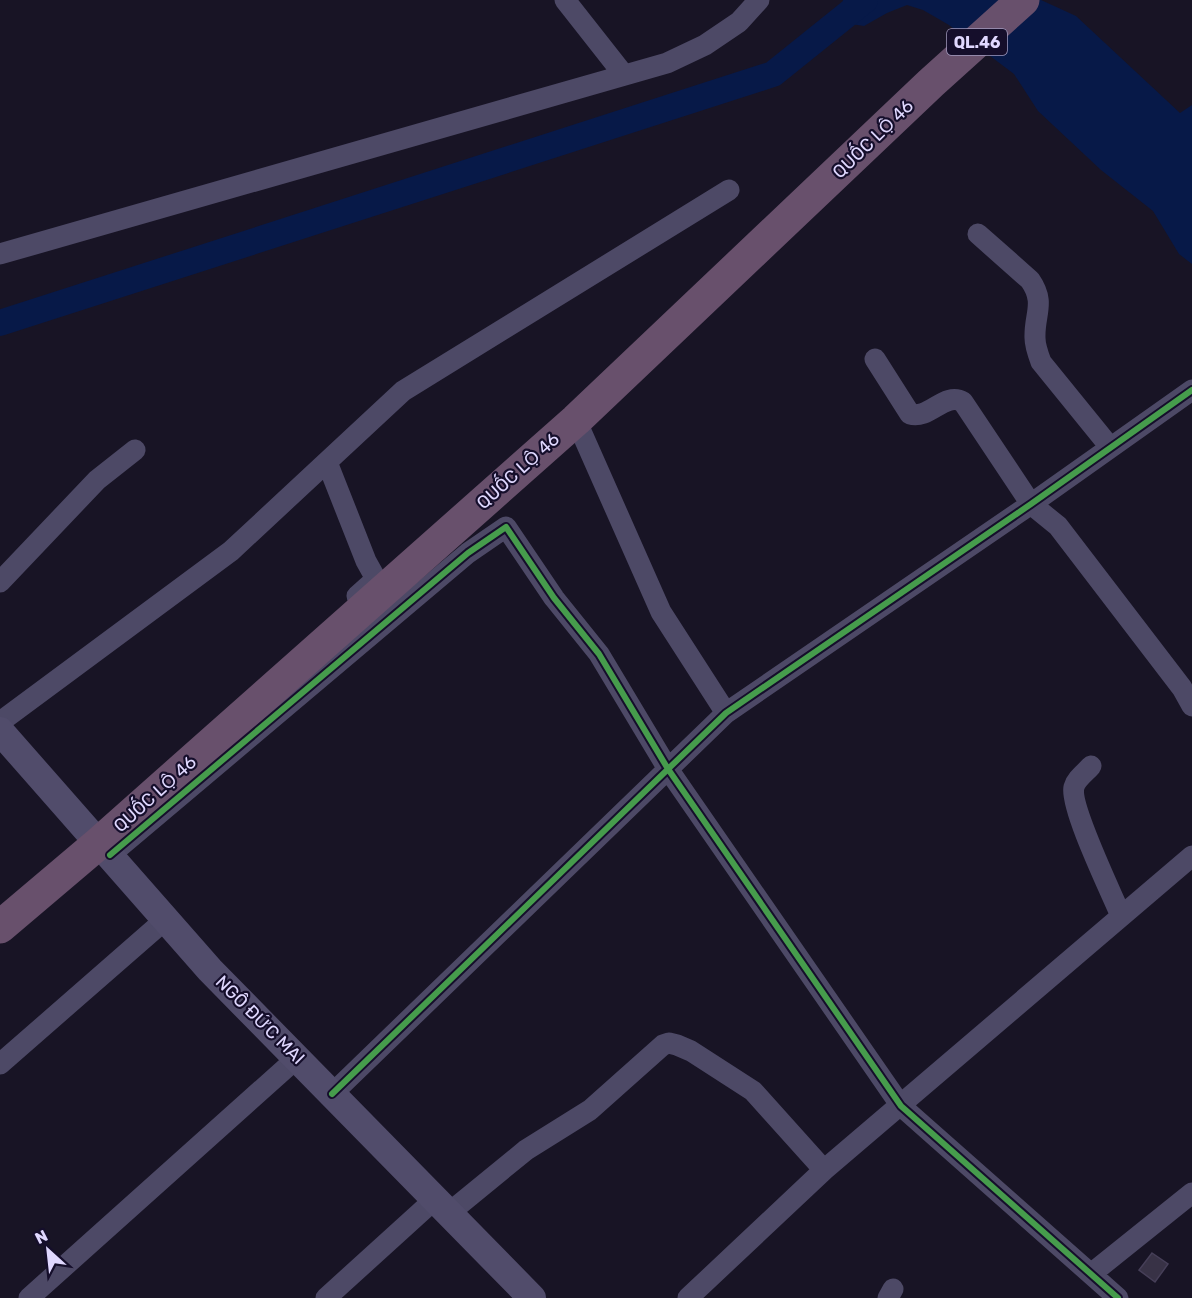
<svg xmlns="http://www.w3.org/2000/svg" width="1192" height="1298" font-family="Rubik,sans-serif">
<rect width="100%" height="100%" fill="#181425"/>
<path fill="#071948" d="M 843,0 L 1041,0 L 1076,16 L 1180,113 L 1192,105 L 1192,264 L 1179,254 L 1153,211 L 1101,170 L 1038,111 L 1014,74 L 949,25 L 923,10 L 907,5 L 887,13 L 864,26 L 851,24 L 842,6 Z"/>
<g fill="none" stroke-linecap="round" stroke-linejoin="round">
<path stroke="#071948" stroke-width="26" d="M 0,323 L 773,74 L 865,0"/>
</g>
<path fill="#383246" stroke="#463f58" stroke-width="1.5" d="M 1152,1253 L 1168,1264 L 1155,1282 L 1139,1270 Z"/>
<g fill="none" stroke-linecap="round" stroke-linejoin="round">
<path stroke="#4d4966" stroke-width="21" d="M 565,0 L 624,75
M 978,234 L 1030,280 C 1046,303 1034,314 1035,338 C 1035,346 1038,354 1041,362 L 1110,447
M 0,254 L 667,63 L 705,45 L 739,22 L 759,0
M 875,359 L 910,414 C 929,420 945,391 963,402 L 1031,504 L 1058,526 L 1182,688 L 1192,706
M 576,420 L 661,612 L 726,713
M 327,462 L 366,561 L 376,579 L 357,596
M 0,582 L 97,480 L 135,450
M 0,722 L 231,551 L 403,391 L 729,190
M 1091,766 C 1086,772 1076,779 1074,787 C 1069,806 1112,894 1121,916
M 110,855 L 468,553 L 506,527 L 554,598 L 599,654 L 668,769 L 901,1106 L 1118,1298
M 0,1064 L 166,919
M 332,1094 L 726,713 L 1031,504 L 1192,390
M 449,1213 L 526,1150 L 590,1110 L 663,1045 L 669,1043 L 677,1045 L 691,1051 L 753,1091 L 824,1170
M 1091,1274 L 1192,1193
M 29,1298 L 297,1058
M 326,1298 L 434,1200
M 688,1298 L 824,1170 L 1192,856
M 888,1298 L 893,1289"/>
<path stroke="#514c6b" stroke-width="28" d="M 0,731 L 210,970 L 532,1298"/>
<path stroke="#68506c" stroke-width="33" d="M 0,927 L 99,843 L 576,420 L 931,83 L 1023,0"/>
<defs>
<path id="cycleway" d="M 110,855 L 468,553 L 506,527 L 554,598 L 599,654 L 668,769 L 901,1106 L 1118,1298
M 332,1094 L 726,713 L 1031,504 L 1192,390"/>
</defs>
<use href="#cycleway" stroke="#150e2b" stroke-width="10"/>
<use href="#cycleway" stroke="#469c4c" stroke-width="6"/>
</g>
<g text-anchor="middle" dominant-baseline="central" stroke-width="4.5" stroke-linejoin="round" paint-order="stroke">
<rect fill="#150e2b" stroke="#a39bbf" stroke-width="1.5" x="947" y="29" width="60" height="26" rx="4.5"/>
<g font-size="16" font-weight="bold" fill="#e0d8ff">
<text x="977" y="42">QL.46</text>
</g>
<g font-size="18" fill="#e0d8ff" stroke="#150e2b">
<text transform="translate(873 139) rotate(-44)">QUỐC LỘ 46</text>
<text transform="translate(518 471) rotate(-42)">QUỐC LỘ 46</text>
<text transform="translate(155 794) rotate(-42)">QUỐC LỘ 46</text>
<text transform="translate(260 1020) rotate(45)">NGÔ ĐỨC MAI</text>
</g>
</g>
<g transform="translate(48 1250) rotate(333)" stroke="#150e2b" stroke-width="4.5" paint-order="stroke">
<path d="M0-4.5L10 22L0 15L-10 22Z" fill="#e0d8ff"/>
<text y="-9" font-size="16" font-weight="bold" text-anchor="middle" fill="#e0d8ff">N</text>
</g>
</svg>
